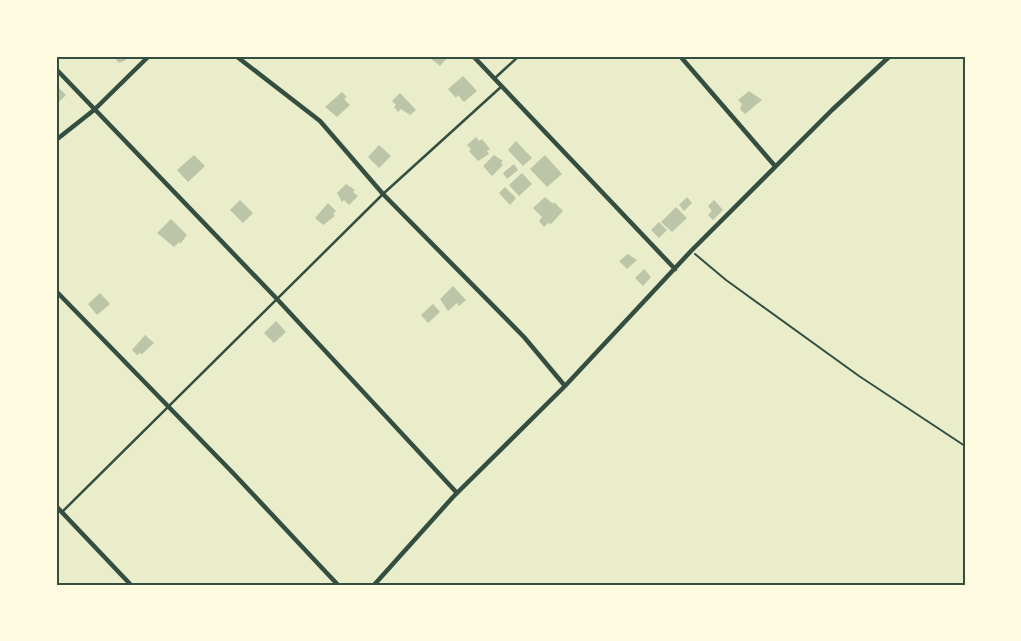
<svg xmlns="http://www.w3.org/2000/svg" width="1021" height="641" font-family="Montserrat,sans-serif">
<rect width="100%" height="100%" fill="#e9edc9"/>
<path fill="#bcc5a7" d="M 113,56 L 131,56 L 128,59 L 126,57 L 126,60 L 119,63 Z
M 434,56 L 449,56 L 440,66 L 431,59 Z
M 463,76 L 477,91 L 464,102 L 458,95 L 456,98 L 448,89 Z
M 56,85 L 66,95 L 56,105 Z
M 749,91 L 762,100 L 745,114 L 740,109 L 742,104 L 738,100 Z
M 342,92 L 347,97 L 344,99 L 350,105 L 337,117 L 325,107 Z
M 400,93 L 416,110 L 410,115 L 401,109 L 398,112 L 394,107 L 396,105 L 392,101 Z
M 476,137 L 479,141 L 482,139 L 490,149 L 487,151 L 489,154 L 478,161 L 469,151 L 471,149 L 467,145 Z
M 516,141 L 532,158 L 523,166 L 508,150 Z
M 379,145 L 391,156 L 379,168 L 368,157 Z
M 194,155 L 205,166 L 188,182 L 177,170 Z
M 494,155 L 503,161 L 501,163 L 503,165 L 492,176 L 483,166 Z
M 545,155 L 562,174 L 547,187 L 530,169 Z
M 514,164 L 518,170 L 507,179 L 503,173 Z
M 522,173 L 532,184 L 519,196 L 509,185 Z
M 346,184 L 355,190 L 353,192 L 358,196 L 349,205 L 344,200 L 342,202 L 337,193 Z
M 505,187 L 516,198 L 510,205 L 499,193 Z
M 545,197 L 553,204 L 554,202 L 563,211 L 551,224 L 548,223 L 544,227 L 539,221 L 542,217 L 533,208 Z
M 687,197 L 692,203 L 684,211 L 679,205 Z
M 240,200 L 253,213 L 243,223 L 230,210 Z
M 714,200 L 723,210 L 713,220 L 708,215 L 712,211 L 708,206 Z
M 328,203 L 336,211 L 333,214 L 335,216 L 323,225 L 315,218 Z
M 676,207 L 687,218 L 672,232 L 661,222 Z
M 171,219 L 187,235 L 180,244 L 179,242 L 174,247 L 157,233 Z
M 659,222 L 667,230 L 659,238 L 651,230 Z
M 628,254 L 637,260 L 627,269 L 619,261 Z
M 644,269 L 651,277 L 643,286 L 635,278 Z
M 453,286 L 466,300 L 459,306 L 457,303 L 448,311 L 440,299 Z
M 100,293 L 110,304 L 97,315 L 88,304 Z
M 433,304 L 440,312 L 428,323 L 421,315 Z
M 276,321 L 286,332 L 274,343 L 264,333 Z
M 145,335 L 154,343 L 142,354 L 140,353 L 137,355 L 132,350 Z"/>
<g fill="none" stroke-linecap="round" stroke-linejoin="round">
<path stroke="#344e41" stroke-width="2" d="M 695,254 L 726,280 L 859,376 L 965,446"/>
<path stroke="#344e41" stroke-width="2.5" d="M 495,78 L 519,56
M 62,512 L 383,194 L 502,86"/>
<path stroke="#344e41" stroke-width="4.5" d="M 236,56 L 320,121 L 383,194 L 524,337 L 565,386
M 473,56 L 675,269
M 680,56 L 775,166
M 56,69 L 277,299 L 457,493
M 56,140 L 94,110 L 149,56
M 56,291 L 233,473 L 338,585
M 56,506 L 131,585
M 374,585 L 453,497 L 565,386 L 691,251 L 832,110 L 890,56"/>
</g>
<rect width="1021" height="641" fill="none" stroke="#fefae0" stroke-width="115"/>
<rect x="58" y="58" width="906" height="526" fill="none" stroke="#344e41" stroke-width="2"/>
</svg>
